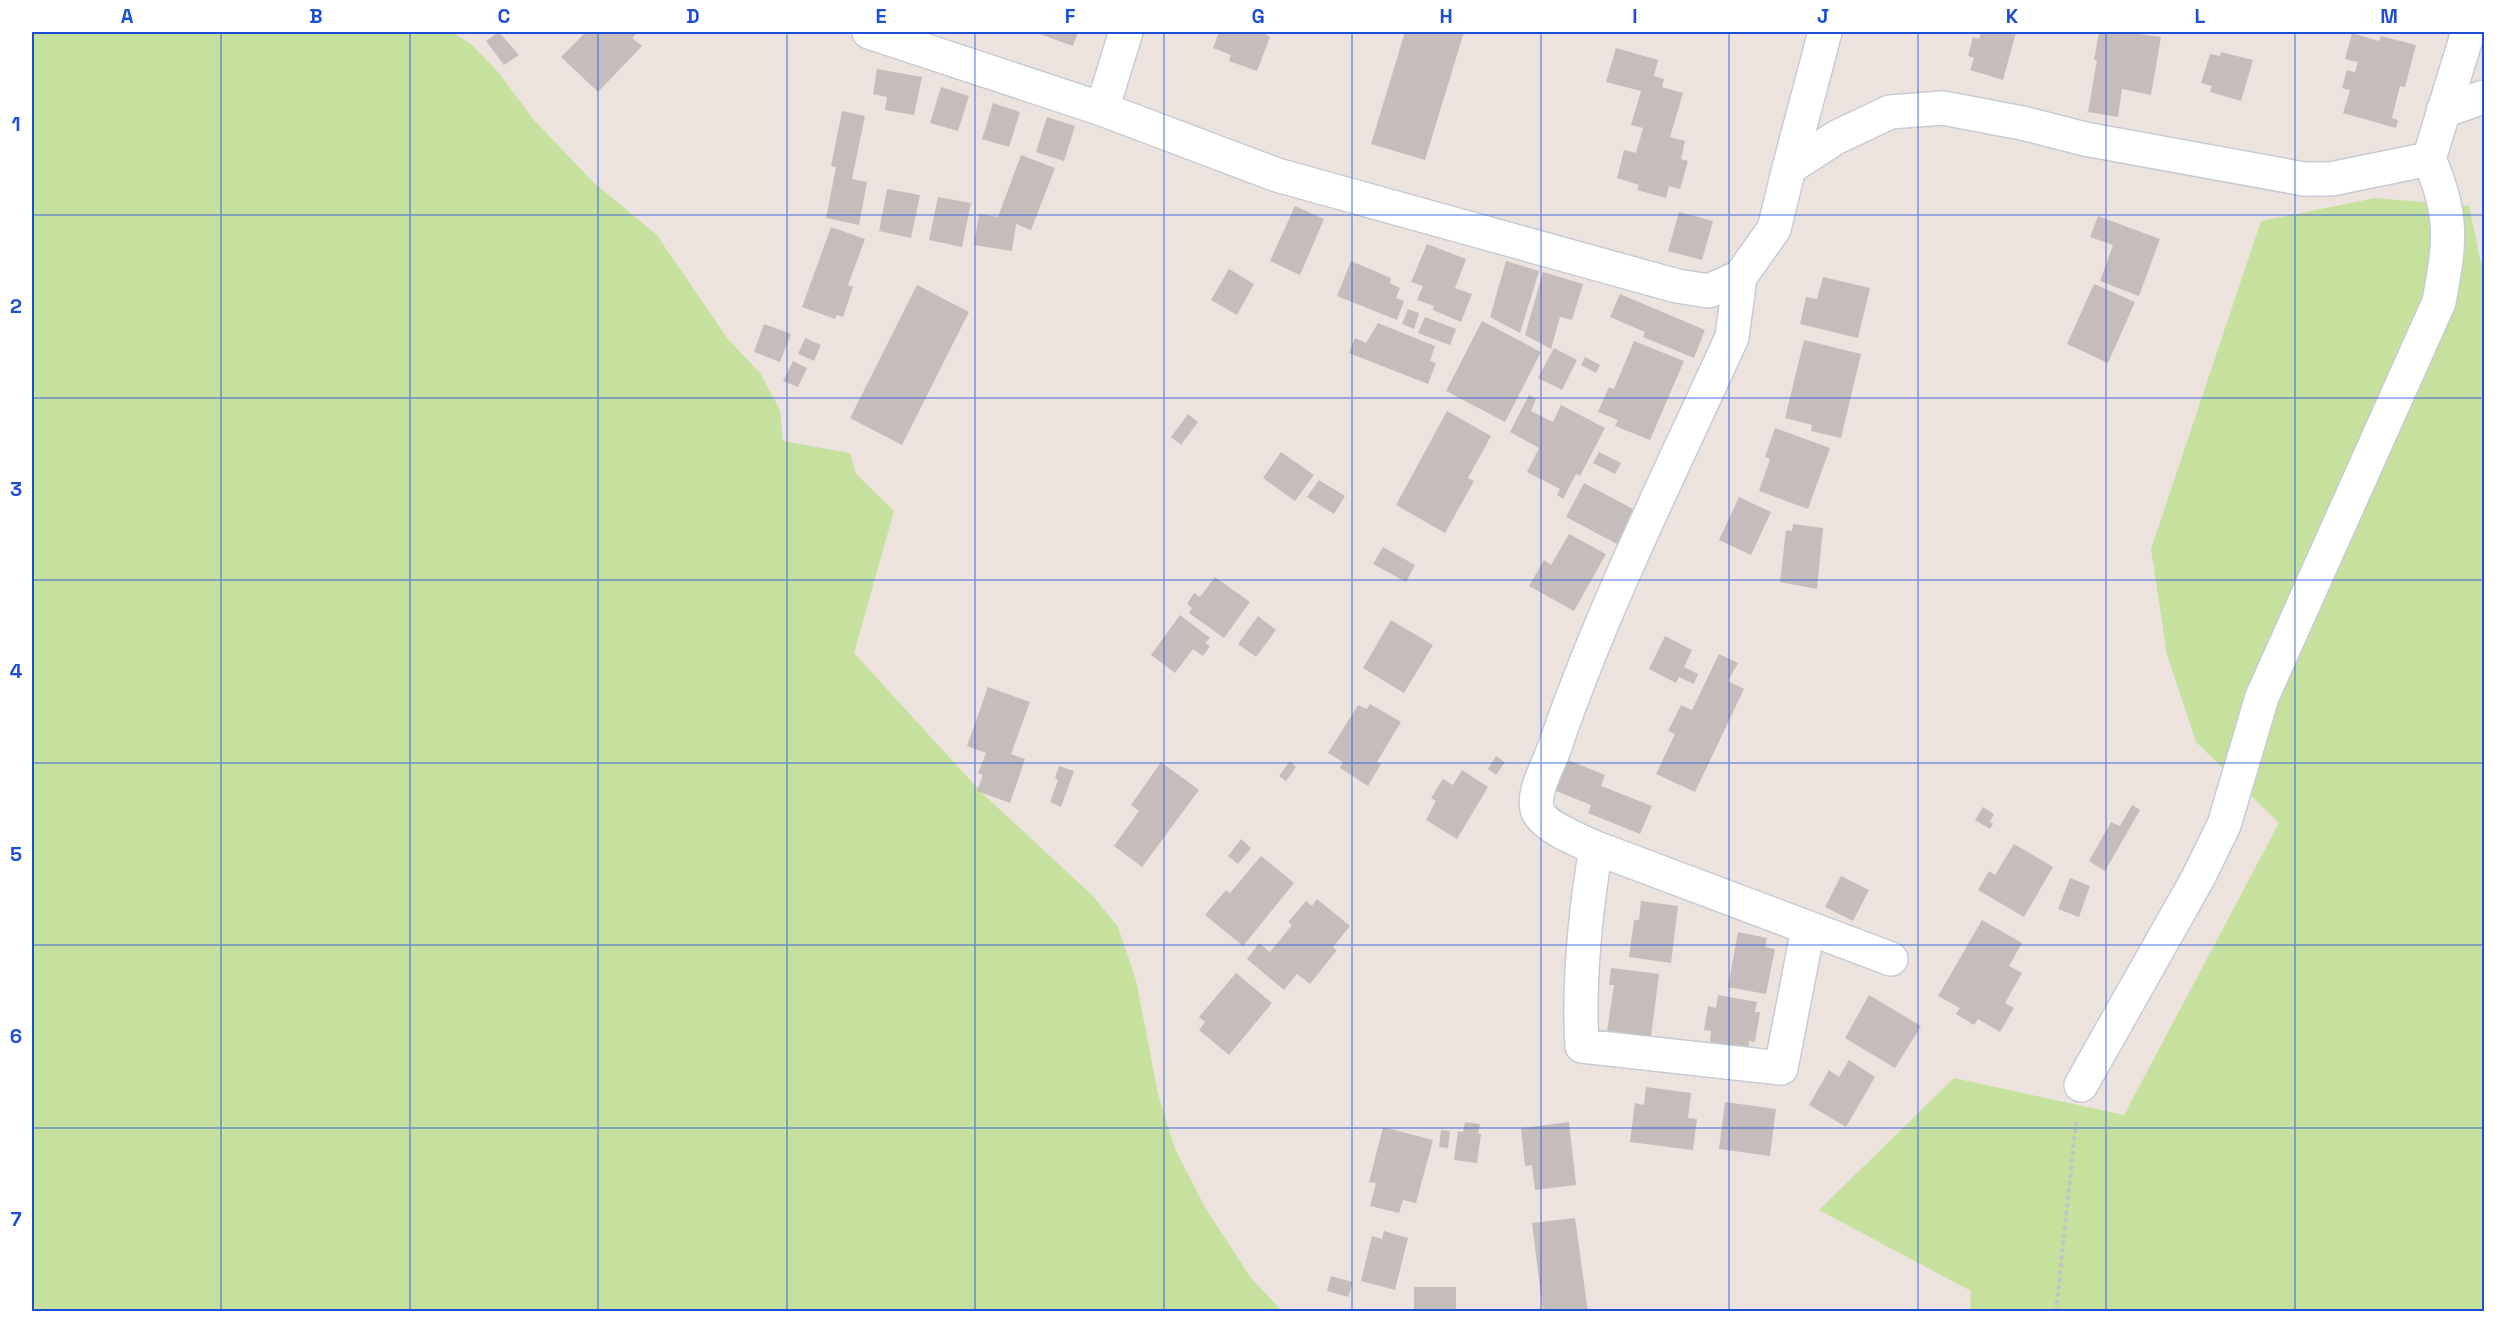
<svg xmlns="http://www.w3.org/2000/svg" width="2516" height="1343" font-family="'Space Grotesk',sans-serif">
<rect width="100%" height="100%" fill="#ede3de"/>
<path fill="#c5e19d" d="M 32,32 L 453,32 L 472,45 L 499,73 L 533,119 L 594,183 L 656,234 L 728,339 L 760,373 L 780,410 L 783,441 L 850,453 L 856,474 L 894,511 L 854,653 L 982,793 L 1094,897 L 1118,927 L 1136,980 L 1158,1094 L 1175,1149 L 1206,1209 L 1251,1278 L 1282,1311 L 32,1311 Z
M 2375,198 L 2469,206 L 2484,277 L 2484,1311 L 1970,1311 L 1971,1291 L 1819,1210 L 1954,1078 L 2124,1115 L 2279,823 L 2196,742 L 2167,655 L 2151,549 L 2261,221 Z"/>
<path fill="#c5bdbb" d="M 499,32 L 519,55 L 504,65 L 486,41 Z
M 586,32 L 638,32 L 632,38 L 642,46 L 598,92 L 561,57 Z
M 1034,32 L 1078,32 L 1073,46 Z
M 1219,32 L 1261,32 L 1270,37 L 1257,71 L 1229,61 L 1231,55 L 1213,48 Z
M 1405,32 L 1464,32 L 1425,160 L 1371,144 Z
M 1981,32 L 2016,32 L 2003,80 L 1970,70 L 1974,58 L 1968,56 L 1973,37 L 1979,39 Z
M 2099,32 L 2125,32 L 2161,37 L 2151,95 L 2122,89 L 2118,117 L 2088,112 L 2097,60 L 2094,60 Z
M 2352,33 L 2379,41 L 2381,36 L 2416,45 L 2405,87 L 2400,86 L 2392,118 L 2398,120 L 2396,128 L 2343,113 L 2350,90 L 2342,88 L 2347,70 L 2355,72 L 2358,62 L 2345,59 Z
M 1616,48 L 1658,60 L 1654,76 L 1664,79 L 1662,87 L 1683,93 L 1670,137 L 1685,141 L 1681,159 L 1688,161 L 1680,189 L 1669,186 L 1666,198 L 1637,190 L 1639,185 L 1617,178 L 1624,150 L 1636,153 L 1643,128 L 1631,125 L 1641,91 L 1606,82 Z
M 2221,52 L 2253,60 L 2241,101 L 2210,92 L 2212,86 L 2201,83 L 2210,54 L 2220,56 Z
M 877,69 L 922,77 L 914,115 L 885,110 L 887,97 L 873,94 Z
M 941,87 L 969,96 L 958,131 L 930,123 Z
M 993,103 L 1020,112 L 1009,147 L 982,139 Z
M 842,111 L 865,116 L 852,179 L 867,182 L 859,225 L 826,218 L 836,167 L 831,166 Z
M 1047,117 L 1075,126 L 1064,161 L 1036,152 Z
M 1021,155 L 1055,168 L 1031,230 L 1016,224 L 1012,251 L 974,245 L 979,214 L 998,217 Z
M 887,189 L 920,195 L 911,238 L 879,231 Z
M 938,197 L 971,203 L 962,247 L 929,240 Z
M 1295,206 L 1324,219 L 1300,275 L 1270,261 Z
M 1679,212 L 1713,221 L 1702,260 L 1668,251 Z
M 2098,216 L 2160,239 L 2139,296 L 2100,281 L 2113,245 L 2090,237 Z
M 831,227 L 865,239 L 848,285 L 853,287 L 843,317 L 837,315 L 835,319 L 802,307 Z
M 1427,244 L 1466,259 L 1455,288 L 1472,294 L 1461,322 L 1433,310 L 1434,306 L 1417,300 L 1423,286 L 1411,282 Z
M 1351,261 L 1391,278 L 1390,283 L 1400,288 L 1396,298 L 1404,301 L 1397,320 L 1337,296 Z
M 1506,261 L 1539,271 L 1520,333 L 1490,317 Z
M 1229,269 L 1254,284 L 1237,315 L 1211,300 Z
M 1543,272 L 1583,284 L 1572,320 L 1560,317 L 1551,349 L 1525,335 Z
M 1823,277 L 1870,288 L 1858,338 L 1800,324 L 1806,297 L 1817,299 Z
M 2094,284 L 2135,302 L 2108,363 L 2067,344 Z
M 917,285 L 969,312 L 902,445 L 850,418 Z
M 1620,294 L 1705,330 L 1694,358 L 1643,337 L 1645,332 L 1610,317 Z
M 1408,309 L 1419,313 L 1414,329 L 1402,324 Z
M 1425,317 L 1456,329 L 1450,345 L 1418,333 Z
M 1482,321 L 1541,352 L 1505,422 L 1446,391 Z
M 1378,323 L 1435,346 L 1430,361 L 1436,363 L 1428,384 L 1349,353 L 1355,338 L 1366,343 Z
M 764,324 L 791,334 L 780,362 L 754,352 Z
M 805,338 L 821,345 L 814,361 L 798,354 Z
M 1804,340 L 1861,354 L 1841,438 L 1811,431 L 1812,425 L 1785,418 Z
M 1634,341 L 1684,361 L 1650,440 L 1615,426 L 1618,420 L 1598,412 L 1609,387 L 1614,389 Z
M 1554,348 L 1577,360 L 1562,390 L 1538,378 Z
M 1585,357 L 1600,365 L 1596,373 L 1581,365 Z
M 793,361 L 807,368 L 798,387 L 783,381 Z
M 1529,395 L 1536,399 L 1531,411 L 1553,422 L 1561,405 L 1605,428 L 1580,476 L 1576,474 L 1563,499 L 1557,495 L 1560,489 L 1527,472 L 1539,448 L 1510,432 Z
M 1447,411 L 1491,436 L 1468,478 L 1474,481 L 1445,533 L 1396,505 Z
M 1188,414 L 1198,422 L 1181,445 L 1171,437 Z
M 1775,428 L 1830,448 L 1808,509 L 1759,491 L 1770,459 L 1765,457 Z
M 1281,452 L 1314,475 L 1295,501 L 1263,478 Z
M 1599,452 L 1621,463 L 1615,474 L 1593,463 Z
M 1319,480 L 1345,496 L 1334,514 L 1307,497 Z
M 1584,483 L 1635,510 L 1617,544 L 1566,517 Z
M 1739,497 L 1771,512 L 1751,555 L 1719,540 Z
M 1793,524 L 1823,528 L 1817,589 L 1780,582 L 1786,530 L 1792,531 Z
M 1569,534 L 1606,554 L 1574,611 L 1529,586 L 1544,560 L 1551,565 Z
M 1383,547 L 1415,565 L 1406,582 L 1373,564 Z
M 1215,577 L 1250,602 L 1224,638 L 1189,613 L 1192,608 L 1187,604 L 1194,593 L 1200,597 Z
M 1180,615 L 1210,638 L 1205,643 L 1210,646 L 1203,656 L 1193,649 L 1175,673 L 1151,655 Z
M 1258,616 L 1276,630 L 1256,657 L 1238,644 Z
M 1391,620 L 1433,645 L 1404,693 L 1363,668 Z
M 1665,636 L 1692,650 L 1684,667 L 1698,674 L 1694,684 L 1679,677 L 1676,683 L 1649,669 Z
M 1719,654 L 1738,663 L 1728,681 L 1744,689 L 1695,792 L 1656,774 L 1675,734 L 1668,731 L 1681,705 L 1692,710 Z
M 988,687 L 1030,702 L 1011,754 L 1025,759 L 1010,803 L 977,791 L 983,775 L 978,773 L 986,753 L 967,746 Z
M 1370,704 L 1401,722 L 1377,762 L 1381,764 L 1368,786 L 1340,768 L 1343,762 L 1328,753 L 1358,705 L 1367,709 Z
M 1496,756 L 1505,762 L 1496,775 L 1488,769 Z
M 1568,760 L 1605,775 L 1601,786 L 1652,806 L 1640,834 L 1588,813 L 1591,805 L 1556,791 Z
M 1290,761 L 1296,767 L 1286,781 L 1279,776 Z
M 1161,762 L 1199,790 L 1142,867 L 1114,846 L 1139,811 L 1131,805 Z
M 1059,766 L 1074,771 L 1061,807 L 1050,802 L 1058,780 L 1055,778 Z
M 1462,770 L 1488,787 L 1457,839 L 1426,820 L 1436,801 L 1431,798 L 1443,779 L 1453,785 Z
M 2132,805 L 2140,810 L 2105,871 L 2089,861 L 2111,822 L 2120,826 Z
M 1983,807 L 1994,814 L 1990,822 L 1993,824 L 1990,829 L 1975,820 Z
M 1241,839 L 1251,848 L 1238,864 L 1228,856 Z
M 2014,844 L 2053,867 L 2024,917 L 1978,890 L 1989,871 L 1995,875 Z
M 1261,856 L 1294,883 L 1243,946 L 1205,915 L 1226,890 L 1230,893 Z
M 1841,876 L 1869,890 L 1853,921 L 1825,907 Z
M 2070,878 L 2090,886 L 2079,917 L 2058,909 Z
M 1317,899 L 1350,926 L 1333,947 L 1337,950 L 1310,984 L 1297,974 L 1284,990 L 1247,959 L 1259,943 L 1270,952 L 1292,925 L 1288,922 L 1306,901 L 1312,906 Z
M 1641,901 L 1678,906 L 1671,963 L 1629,957 L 1634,920 L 1639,920 Z
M 1982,920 L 2022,943 L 2009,966 L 2022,973 L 2005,1003 L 2014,1008 L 2000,1032 L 1978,1019 L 1974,1025 L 1956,1014 L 1960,1008 L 1938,996 Z
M 1738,932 L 1767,938 L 1765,947 L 1775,949 L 1766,994 L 1728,987 Z
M 1611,968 L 1659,974 L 1650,1044 L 1606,1038 L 1614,985 L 1609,985 Z
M 1236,973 L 1272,1003 L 1229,1055 L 1199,1030 L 1205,1022 L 1199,1017 Z
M 1718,995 L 1757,1002 L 1755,1012 L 1760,1012 L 1755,1042 L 1749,1041 L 1748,1049 L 1710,1042 L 1711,1031 L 1704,1030 L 1708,1006 L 1716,1008 Z
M 1869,995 L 1921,1026 L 1895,1068 L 1845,1038 Z
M 1849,1060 L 1875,1077 L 1846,1127 L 1809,1105 L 1829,1070 L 1839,1077 Z
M 1646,1087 L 1691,1093 L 1688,1118 L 1697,1119 L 1693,1150 L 1630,1142 L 1635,1103 L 1644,1105 Z
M 1725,1102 L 1776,1109 L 1770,1156 L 1719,1149 Z
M 1465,1122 L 1480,1124 L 1478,1134 L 1481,1134 L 1477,1163 L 1454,1160 L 1458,1131 L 1463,1132 Z
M 1569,1122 L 1576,1185 L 1535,1190 L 1532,1165 L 1525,1166 L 1521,1128 Z
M 1383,1127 L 1433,1140 L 1416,1203 L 1403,1200 L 1399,1213 L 1370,1206 L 1376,1183 L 1369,1182 Z
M 1441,1130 L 1450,1131 L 1448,1148 L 1439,1147 Z
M 1575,1218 L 1588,1312 L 1543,1312 L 1532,1223 Z
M 1384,1231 L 1408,1238 L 1395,1290 L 1361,1281 L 1372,1236 L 1382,1239 Z
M 1331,1276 L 1353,1282 L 1348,1297 L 1327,1291 Z
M 1414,1287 L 1456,1287 L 1456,1312 L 1414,1312 Z"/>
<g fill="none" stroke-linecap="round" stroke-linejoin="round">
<defs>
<path id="minor" d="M 869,32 L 1102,109 L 1277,175 L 1677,286 L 1709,291 L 1740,277
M 1102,109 L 1126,32
M 2443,111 L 2484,97
M 1789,168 L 1825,32
M 1596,848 C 1585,914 1578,979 1582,1046 L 1781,1068 L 1808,929
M 1891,959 L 1596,848 C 1581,841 1541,826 1537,809 C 1533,792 1547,767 1553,752 C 1601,610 1670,474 1732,337 L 1740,277 L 1774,229 L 1789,168 L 1837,137 L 1890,112 L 1943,108 L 2022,123 L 2085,139 L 2304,179 L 2331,179 L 2429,159
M 2081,1085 L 2198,878 L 2224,825 L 2262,697 L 2439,302 C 2450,243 2454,215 2429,159 L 2468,32"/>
</defs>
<use href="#minor" stroke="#c7ccd4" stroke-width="36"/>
<path stroke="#c4c4c4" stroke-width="4" stroke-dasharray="4.5 3" stroke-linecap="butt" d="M 2056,1312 L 2076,1122"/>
<use href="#minor" stroke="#fff" stroke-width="33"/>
</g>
<path fill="none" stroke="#1d4ed8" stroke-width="1.5" stroke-opacity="0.55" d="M 221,32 L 221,1312M 410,32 L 410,1312M 598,32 L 598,1312M 787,32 L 787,1312M 975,32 L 975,1312M 1164,32 L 1164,1312M 1352,32 L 1352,1312M 1541,32 L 1541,1312M 1729,32 L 1729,1312M 1918,32 L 1918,1312M 2106,32 L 2106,1312M 2295,32 L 2295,1312M 32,215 L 2484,215M 32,398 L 2484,398M 32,580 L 2484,580M 32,763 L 2484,763M 32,945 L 2484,945M 32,1128 L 2484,1128"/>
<rect width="2516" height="1343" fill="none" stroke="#ffffff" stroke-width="66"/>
<rect x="33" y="33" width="2450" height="1277" fill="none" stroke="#1d4ed8" stroke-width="2"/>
<g font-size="20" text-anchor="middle" font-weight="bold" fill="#1d4ed8">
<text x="127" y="23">A</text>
<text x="316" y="23">B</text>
<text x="504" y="23">C</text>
<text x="693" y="23">D</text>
<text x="881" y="23">E</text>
<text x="1070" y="23">F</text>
<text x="1258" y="23">G</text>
<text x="1446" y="23">H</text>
<text x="1635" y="23">I</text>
<text x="1823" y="23">J</text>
<text x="2012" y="23">K</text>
<text x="2200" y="23">L</text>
<text x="2389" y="23">M</text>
<text x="16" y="131">1</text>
<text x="16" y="313">2</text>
<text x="16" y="496">3</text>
<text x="16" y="678">4</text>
<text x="16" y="861">5</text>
<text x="16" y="1043">6</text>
<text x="16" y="1226">7</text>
</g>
</svg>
